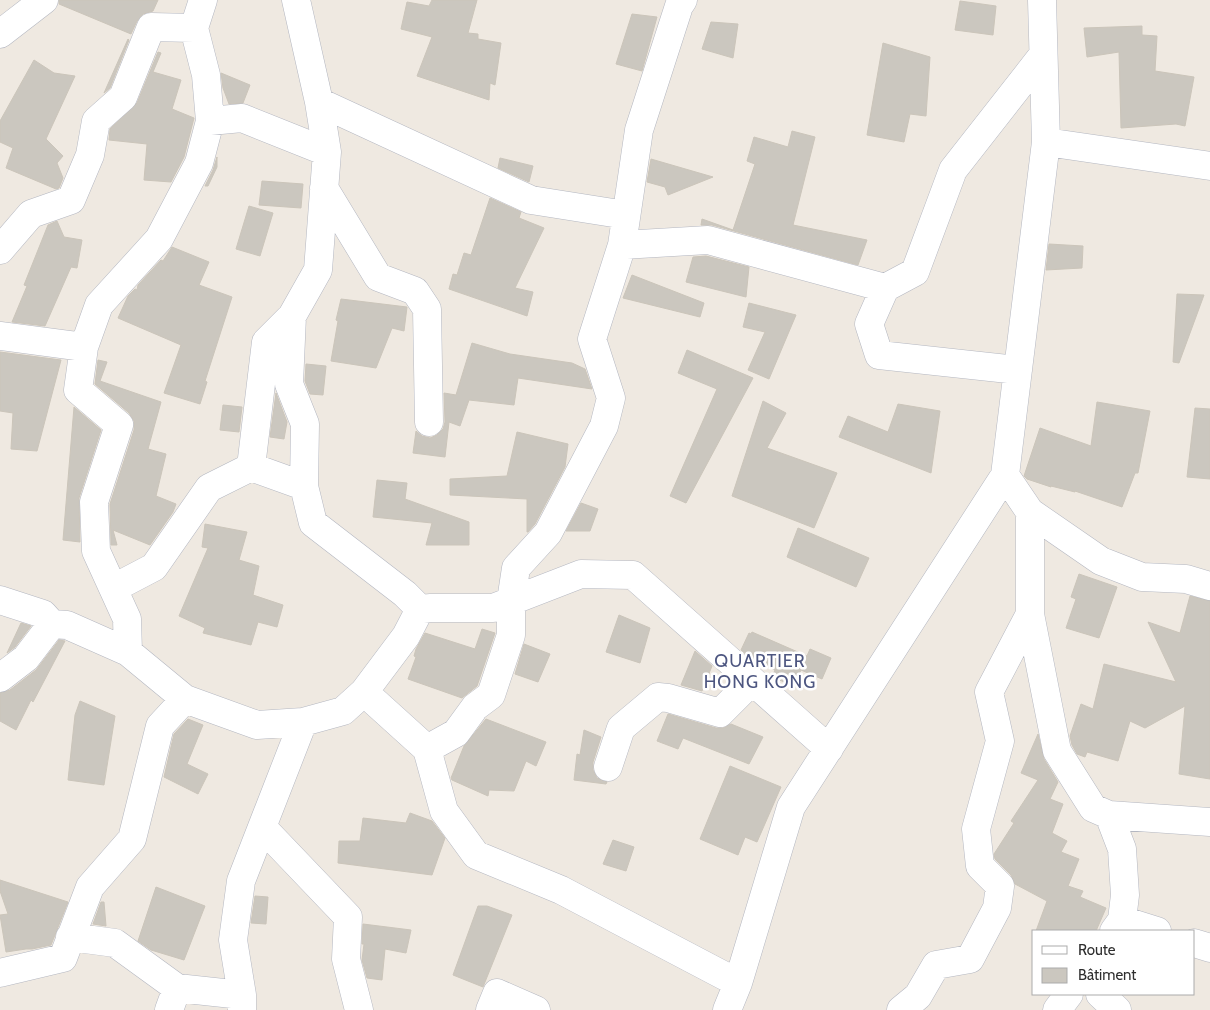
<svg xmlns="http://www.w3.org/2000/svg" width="1210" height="1010" font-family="Cabin,sans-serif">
<rect width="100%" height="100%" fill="#efe9e1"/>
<path fill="#cbc7bf" stroke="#cbc5ba" d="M 59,0 L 158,0 L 153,11 L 143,14 L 137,21 L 131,34 L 59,4 Z
M 432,0 L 477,0 L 468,33 L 478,34 L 478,39 L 501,43 L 495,85 L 490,83 L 489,100 L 417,76 L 432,37 L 401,29 L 407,2 L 429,6 Z
M 960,1 L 996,6 L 993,35 L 955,30 Z
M 632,14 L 657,17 L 642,71 L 616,64 Z
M 711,22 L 738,24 L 733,58 L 702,49 Z
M 1142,26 L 1142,35 L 1157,36 L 1155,71 L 1194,77 L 1185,126 L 1176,124 L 1121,128 L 1119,52 L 1087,57 L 1084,28 Z
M 128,39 L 129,40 L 110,88 L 104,93 Z
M 883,43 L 930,57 L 926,116 L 910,114 L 904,142 L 867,135 Z
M 158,52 L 161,53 L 153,72 L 181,80 L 172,109 L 194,118 L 184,157 L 171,182 L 144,180 L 147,144 L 109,140 L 110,129 L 137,103 Z
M 34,60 L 54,73 L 75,76 L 46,139 L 63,156 L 57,163 L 63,178 L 59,188 L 56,189 L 6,168 L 13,148 L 0,142 L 0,121 Z
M 221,73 L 250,85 L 243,103 L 229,104 L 223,88 Z
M 792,131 L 815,137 L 793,225 L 867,240 L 858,265 L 712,225 L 701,225 L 702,219 L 733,230 L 755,164 L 747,161 L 754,137 L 788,147 Z
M 217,157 L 217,167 L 208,186 L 205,186 L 213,170 Z
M 500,158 L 533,166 L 529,182 L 498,168 Z
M 651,159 L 713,177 L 668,195 L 665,187 L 647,182 Z
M 262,181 L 303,184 L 301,208 L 259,205 Z
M 490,198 L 521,212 L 519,218 L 544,228 L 515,288 L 533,292 L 527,316 L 449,289 L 453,274 L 457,275 L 464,253 L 471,255 Z
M 249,206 L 273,213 L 260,256 L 236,249 Z
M 57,221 L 64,237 L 82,240 L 77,268 L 71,267 L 45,326 L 12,322 L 27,286 L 24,285 L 48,225 Z
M 1049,244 L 1083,246 L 1082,268 L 1046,270 Z
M 172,247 L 209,262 L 199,285 L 232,297 L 205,381 L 207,382 L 200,404 L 164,393 L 181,345 L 118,318 L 128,296 L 135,289 L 137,290 L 138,285 L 161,260 L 163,261 Z
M 706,256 L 749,267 L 746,297 L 686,282 L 693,257 Z
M 632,275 L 704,303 L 700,317 L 623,298 Z
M 1177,294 L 1204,295 L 1179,363 L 1173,362 Z
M 341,299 L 407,307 L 404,331 L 392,328 L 376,368 L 331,361 L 338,321 L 336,320 Z
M 749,303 L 796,315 L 769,379 L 748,370 L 765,332 L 743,327 Z
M 472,343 L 510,354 L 572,363 L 585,369 L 592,389 L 518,378 L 514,405 L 469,400 L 460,426 L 449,422 L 445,457 L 413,453 L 416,431 L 422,436 L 430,438 L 437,435 L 443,429 L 445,422 L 444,393 L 456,395 Z
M 687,350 L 753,378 L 686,503 L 670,496 L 717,389 L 678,373 Z
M 0,352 L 61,360 L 37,451 L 11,449 L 13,413 L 0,411 Z
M 98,360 L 107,362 L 100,381 L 161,402 L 148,449 L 166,454 L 156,496 L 176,504 L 173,512 L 150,545 L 113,530 L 117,545 L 111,545 L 110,504 L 134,430 L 134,421 L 129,413 L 95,384 Z
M 306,364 L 326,366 L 323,395 L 310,394 L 305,381 Z
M 276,393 L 287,422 L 284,439 L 270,437 Z
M 763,401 L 786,413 L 767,448 L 837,473 L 814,528 L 732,496 Z
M 1097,402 L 1150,411 L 1138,473 L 1135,473 L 1122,507 L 1075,491 L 1075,492 L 1051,486 L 1051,487 L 1027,479 L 1024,476 L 1040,428 L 1091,446 Z
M 898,404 L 940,411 L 931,473 L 839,437 L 848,416 L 888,432 Z
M 223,405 L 242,407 L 239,432 L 220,430 Z
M 74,407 L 101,430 L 79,498 L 80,542 L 63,540 Z
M 1195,408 L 1210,409 L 1210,479 L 1187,477 Z
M 517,432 L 568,444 L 565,467 L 535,524 L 528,532 L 527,532 L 527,499 L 450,495 L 450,479 L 507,476 Z
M 377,480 L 407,483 L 405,499 L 469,522 L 469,545 L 426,545 L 432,523 L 373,517 Z
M 581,503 L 598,509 L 590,531 L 566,531 Z
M 205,524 L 247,532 L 239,560 L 259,566 L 253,595 L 283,605 L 277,627 L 258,622 L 251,645 L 203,633 L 205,628 L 179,616 L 208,548 L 202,547 Z
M 798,528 L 869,558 L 856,587 L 787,557 Z
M 1079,574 L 1117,587 L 1099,638 L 1066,628 L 1076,599 L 1071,597 Z
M 1190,596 L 1210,601 L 1210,779 L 1179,774 L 1185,706 L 1145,728 L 1130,721 L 1118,761 L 1087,752 L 1085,757 L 1077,754 L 1072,745 L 1070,736 L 1081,704 L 1093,709 L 1104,664 L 1176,682 L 1148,622 L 1180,633 Z
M 619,615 L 650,628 L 640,663 L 606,652 Z
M 21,623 L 31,626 L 15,647 L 7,653 Z
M 482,629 L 495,633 L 477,686 L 462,698 L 408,679 L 416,657 L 414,656 L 416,649 L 425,633 L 475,649 Z
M 752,632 L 807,656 L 794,686 L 772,677 L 775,670 L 752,660 L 741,650 L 749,633 L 751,634 Z
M 59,640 L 65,641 L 33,702 L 31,700 L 16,730 L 0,721 L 0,693 L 10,690 L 36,670 Z
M 524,644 L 550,654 L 538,682 L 515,674 Z
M 810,649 L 831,658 L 822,679 L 801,670 Z
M 695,651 L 712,666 L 702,691 L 681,685 Z
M 80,701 L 115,716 L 104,785 L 68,780 L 75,715 Z
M 668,714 L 716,728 L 723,728 L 731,724 L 763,737 L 749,764 L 683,738 L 678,749 L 657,741 Z
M 188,719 L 203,725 L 187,764 L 208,774 L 198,794 L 164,777 L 174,734 Z
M 486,719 L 546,742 L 536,766 L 526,761 L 514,791 L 489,790 L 488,796 L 452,780 L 451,778 L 464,746 Z
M 584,730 L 601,737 L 593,762 L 593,770 L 597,778 L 607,782 L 606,784 L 574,780 L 577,754 L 580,755 Z
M 1038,734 L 1044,759 L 1058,782 L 1050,799 L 1063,804 L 1052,833 L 1067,841 L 1061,852 L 1079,859 L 1068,886 L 1083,891 L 1080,897 L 1106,908 L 1096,931 L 1036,931 L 1047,901 L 1015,884 L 1011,875 L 995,859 L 994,854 L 1014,823 L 1011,821 L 1038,780 L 1021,773 Z
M 730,766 L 781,787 L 757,842 L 745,837 L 738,855 L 700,839 Z
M 410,813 L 432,821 L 445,838 L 432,875 L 338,863 L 339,841 L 360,841 L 363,818 L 406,823 Z
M 613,840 L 634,847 L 626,871 L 603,864 Z
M 0,880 L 68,902 L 51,945 L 32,949 L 26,949 L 6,952 L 0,915 L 8,914 L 0,891 Z
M 156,887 L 205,906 L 184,960 L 151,950 L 138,941 Z
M 255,896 L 268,897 L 266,924 L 251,923 Z
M 101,902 L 104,902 L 106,926 L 93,924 Z
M 478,906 L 487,906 L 512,915 L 483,987 L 453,975 Z
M 363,924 L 411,930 L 406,953 L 385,949 L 382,980 L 367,978 L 362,960 L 364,944 L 362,944 Z"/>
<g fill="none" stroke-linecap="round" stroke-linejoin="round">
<defs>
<path id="minor" d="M 296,0 L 319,102 L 327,152 L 318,270 L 292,316 L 289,384 L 305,424 L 304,486 L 313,523 L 405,594 L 420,609
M 0,34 L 44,0
M 319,102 L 531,200 L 626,215
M 210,121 L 242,118 L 327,152
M 1046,142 L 1210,166
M 324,188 L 378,277 L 415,291 L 427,309 L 429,422
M 622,245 L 708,240 L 885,288 L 915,272 L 953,170 L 1043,55
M 0,250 L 31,214 L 71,200 L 90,155 L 96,121 L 123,97 L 151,27 L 194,28
M 885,288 L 869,324 L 879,355 L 1018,370
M 292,316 L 266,342 L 251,467 L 304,486
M 0,336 L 84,347
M 1005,475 L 1030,512 L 1030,614 L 1057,751 L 1093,808 L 1109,815 L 1210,822
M 1030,512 L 1101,561 L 1142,577 L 1186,579 L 1210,586
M 114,588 L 154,567 L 209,488 L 251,467
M 0,600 L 43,614 L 52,624
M 128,652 L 127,619 L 96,551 L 94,502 L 119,425 L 78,390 L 84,347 L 99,305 L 159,239 L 199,163 L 210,121 L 206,75 L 194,28 L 203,0
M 0,678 L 26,658 L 52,624 L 67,625 L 128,652 L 185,699 L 257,725 L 303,722 L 343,711 L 364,692 L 406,636 L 420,609 L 431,608 L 493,608 L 581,574 L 633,575 L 829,749
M 364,692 L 427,749 L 444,811 L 476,855 L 561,890 L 738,983
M 427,749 L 456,733 L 475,707 L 491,695 L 511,635 L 511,601 L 516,568 L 548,533 L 604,426 L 611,398 L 592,339 L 622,245 L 639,130 L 679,6 L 683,0
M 608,767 L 621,728 L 658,697 L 668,698 L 720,713 L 752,681
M 1109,815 L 1122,849 L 1125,895 L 1122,920 L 1114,931
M 262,827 L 348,917 L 346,959 L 359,1010
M 1122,920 L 1157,931
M 70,937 L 115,943 L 177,988 L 242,995
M 1194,943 L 1210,948
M 0,973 L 63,958 L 90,887 L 132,839 L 160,726 L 185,699
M 1100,994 L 1117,1010
M 169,1010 L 177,988
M 242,1010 L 242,995 L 233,940 L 241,881 L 303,722
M 490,1010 L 497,993 L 536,1010
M 727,1010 L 738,983 L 791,807 L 1005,475 L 1046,142 L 1042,0
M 901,1010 L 918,996 L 936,965 L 970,959 L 997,908 L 1000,886 L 980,866 L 976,829 L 1000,741 L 989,692 L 1030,614
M 1057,1010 L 1069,994"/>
</defs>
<use href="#minor" stroke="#b4b7c1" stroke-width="29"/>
<use href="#minor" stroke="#fff" stroke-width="28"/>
</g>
<g text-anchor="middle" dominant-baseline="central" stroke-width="5" stroke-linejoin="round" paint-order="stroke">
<g font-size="18" letter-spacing="1" fill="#4d5680" stroke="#fff">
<text x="760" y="661">QUARTIER<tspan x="760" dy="21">HONG KONG</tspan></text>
</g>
</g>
<rect x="1032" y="930" width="162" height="65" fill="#ffffff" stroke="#ababab"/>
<rect x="1042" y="946" width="25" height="8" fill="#ffffff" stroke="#ababab"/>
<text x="1078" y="955" font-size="15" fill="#2e2e2e">Route</text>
<rect x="1042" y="968" width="25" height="15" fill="#cbc7bf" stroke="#ababab"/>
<text x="1078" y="980" font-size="15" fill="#2e2e2e">Bâtiment</text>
</svg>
